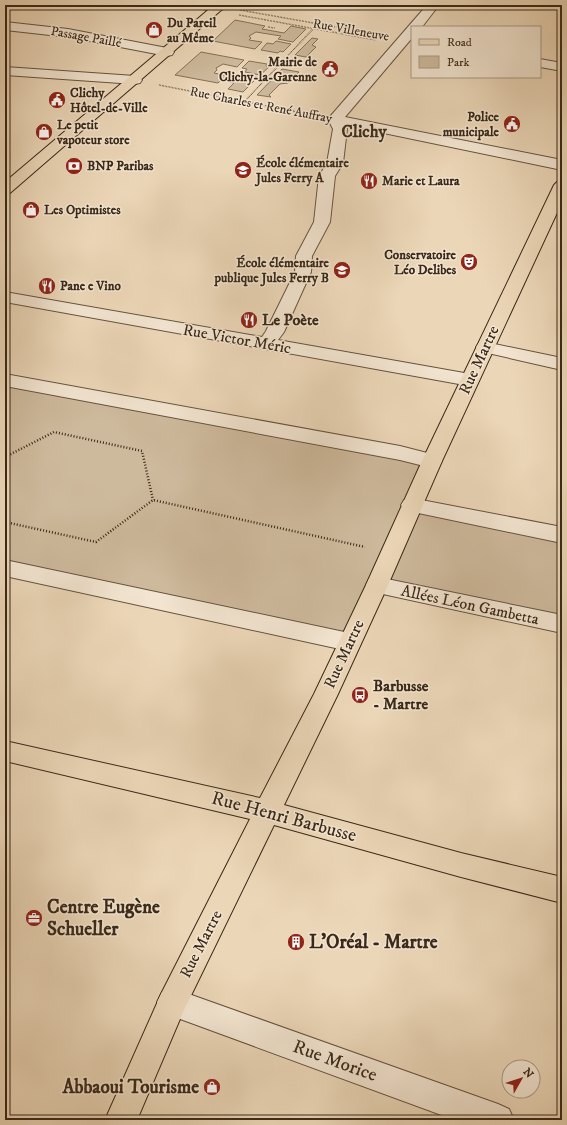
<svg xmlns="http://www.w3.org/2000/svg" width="567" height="1125" font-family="'IM FELL DW Pica',serif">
<rect width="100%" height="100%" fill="#ebd6b7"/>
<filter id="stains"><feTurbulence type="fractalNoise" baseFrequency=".005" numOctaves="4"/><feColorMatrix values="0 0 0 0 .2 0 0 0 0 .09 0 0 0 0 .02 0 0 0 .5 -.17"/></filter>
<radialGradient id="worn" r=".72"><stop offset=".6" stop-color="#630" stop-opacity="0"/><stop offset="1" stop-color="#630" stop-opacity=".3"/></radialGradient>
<path fill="#cdb99c" stroke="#84715a" d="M 235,20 L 265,26 L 262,29 L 284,33 L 291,26 L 306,29 L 293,42 L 278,39 L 281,36 L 256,32 L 249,36 L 251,38 L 249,40 L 262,42 L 255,49 L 213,41 Z
M 312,38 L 318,39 L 312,45 L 316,47 L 306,57 L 295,55 Z
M 276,41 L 291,44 L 283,52 L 280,51 L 278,53 L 261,50 L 267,43 L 273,44 Z
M 201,52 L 244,60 L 237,67 L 223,64 L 216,68 L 217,70 L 214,73 L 239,78 L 243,74 L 258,77 L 243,92 L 228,89 L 234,83 L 221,80 L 218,83 L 175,75 Z
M 249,61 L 267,64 L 266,66 L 269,67 L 260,75 L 245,72 L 247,69 L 242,68 Z
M 282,69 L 299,72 L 288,83 L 280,84 L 269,95 L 271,97 L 257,95 Z
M 5,380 L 432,461 L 411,505 L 562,535 L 562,624 L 377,585 L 349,642 L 5,568 Z"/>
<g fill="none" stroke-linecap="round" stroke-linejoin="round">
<defs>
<path id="minor" d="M 196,5 L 225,5 L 226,6 L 224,9 C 216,11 206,10 198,8 Z
M 427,5 L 439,5 L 422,27 L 412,27 L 412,38 L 345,117 L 562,160 L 562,170 L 345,125 L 347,129 L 343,163 L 335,176 L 330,222 L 312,256 L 311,272 L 284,332 L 278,340 L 470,374 L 477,376 L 479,380 L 477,384 L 470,386 L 5,302 L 5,292 L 262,337 L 266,331 L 295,272 L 296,256 L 314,222 L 319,176 L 327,163 L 333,129 L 328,119 Z
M 5,22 L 68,29 L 167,48 L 172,49 L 174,52 L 172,55 L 167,56 L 68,37 L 5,30 Z
M 540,59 L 562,63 L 562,71 L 540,67 Z
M 5,67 L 135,76 L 140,77 L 142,80 L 140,83 L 135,84 L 5,75 Z
M 485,342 L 562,358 L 562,370 L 479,351 L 476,347 L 479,343 Z
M 5,374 L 400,446 L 439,456 L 442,461 L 439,466 L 432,468 L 400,460 L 5,386 Z
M 411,498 L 562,527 L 562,543 L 404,510 L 401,505 L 404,500 Z
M 5,560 L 349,633 L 357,636 L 361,642 L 357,648 L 349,651 L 5,576 Z
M 377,577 L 562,615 L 562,633 L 369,591 L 366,585 L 369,579 Z
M 172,988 L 498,1104 L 509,1109 L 514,1120 L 455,1120 L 172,1016 L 162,1012 L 157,1002 L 162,992 Z"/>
<path id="major" d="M 214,5 L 227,5 L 10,193 L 5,195 L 5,182 Z
M 562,180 L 562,202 L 442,461 L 388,585 L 338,694 L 284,805 L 461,853 L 562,877 L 562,903 L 461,877 L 274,825 L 183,1012 L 137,1120 L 105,1120 L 162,992 L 250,819 L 5,761 L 5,741 L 260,798 L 314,694 L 366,585 L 422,461 L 554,185 L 557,182 Z"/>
</defs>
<use href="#minor" stroke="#665440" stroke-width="2"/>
<use href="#major" stroke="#3a2918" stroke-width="2"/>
<path stroke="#3a2918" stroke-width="1.5" stroke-dasharray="0.5 1" stroke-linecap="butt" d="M 161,5 L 182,7
M 240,10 L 381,35
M 239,15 L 376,40
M 268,27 L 275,28
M 159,85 L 313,115
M 245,101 L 313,29"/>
<path stroke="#3a2918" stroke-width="2.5" stroke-dasharray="1 2" stroke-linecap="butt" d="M 5,457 L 54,432 L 142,451 L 153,500
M 5,522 L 96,542 L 153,500 L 365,547"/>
<use href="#minor" fill="#f2e4d0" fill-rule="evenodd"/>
<use href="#major" fill="#ebd6b7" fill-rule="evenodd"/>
</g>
<defs>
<symbol id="shop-disc" viewBox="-11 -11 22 22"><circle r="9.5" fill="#8f2418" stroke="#f2e4d0"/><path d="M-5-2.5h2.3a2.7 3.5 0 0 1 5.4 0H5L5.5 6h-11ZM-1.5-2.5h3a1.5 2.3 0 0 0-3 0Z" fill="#fff"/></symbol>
<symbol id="civic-disc" viewBox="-11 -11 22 22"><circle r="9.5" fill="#8f2418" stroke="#f2e4d0"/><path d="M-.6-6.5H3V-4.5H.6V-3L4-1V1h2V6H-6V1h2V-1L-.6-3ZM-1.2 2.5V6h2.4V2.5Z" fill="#fff"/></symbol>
<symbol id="bank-disc" viewBox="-11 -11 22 22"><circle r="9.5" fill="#8f2418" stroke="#f2e4d0"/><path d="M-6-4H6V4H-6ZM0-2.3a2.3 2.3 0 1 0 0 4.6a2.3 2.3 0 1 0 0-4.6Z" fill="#fff"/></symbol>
<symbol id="school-disc" viewBox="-11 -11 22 22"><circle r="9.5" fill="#8f2418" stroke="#f2e4d0"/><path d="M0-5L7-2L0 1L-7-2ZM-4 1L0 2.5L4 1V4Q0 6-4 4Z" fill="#fff"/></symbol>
<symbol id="restaurant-disc" viewBox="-11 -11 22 22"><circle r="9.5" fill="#8f2418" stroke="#f2e4d0"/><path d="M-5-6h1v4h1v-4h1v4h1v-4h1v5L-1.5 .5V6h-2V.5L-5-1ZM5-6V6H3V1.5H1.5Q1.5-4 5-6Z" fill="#fff"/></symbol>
<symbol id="theatre-disc" viewBox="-11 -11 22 22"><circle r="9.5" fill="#8f2418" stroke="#f2e4d0"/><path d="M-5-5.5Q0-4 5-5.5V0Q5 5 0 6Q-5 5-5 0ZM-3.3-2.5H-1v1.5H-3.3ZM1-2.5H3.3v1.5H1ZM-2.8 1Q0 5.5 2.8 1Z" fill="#fff"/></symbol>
<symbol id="bus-disc" viewBox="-11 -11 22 22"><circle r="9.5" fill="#8f2418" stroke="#f2e4d0"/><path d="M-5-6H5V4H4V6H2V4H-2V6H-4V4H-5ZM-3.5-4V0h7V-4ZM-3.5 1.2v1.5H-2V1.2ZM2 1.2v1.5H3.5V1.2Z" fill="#fff"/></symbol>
<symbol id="office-disc" viewBox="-11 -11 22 22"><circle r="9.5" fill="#8f2418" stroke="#f2e4d0"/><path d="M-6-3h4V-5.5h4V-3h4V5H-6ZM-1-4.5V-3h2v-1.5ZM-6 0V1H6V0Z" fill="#fff"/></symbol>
<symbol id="building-disc" viewBox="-11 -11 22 22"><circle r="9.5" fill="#8f2418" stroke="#f2e4d0"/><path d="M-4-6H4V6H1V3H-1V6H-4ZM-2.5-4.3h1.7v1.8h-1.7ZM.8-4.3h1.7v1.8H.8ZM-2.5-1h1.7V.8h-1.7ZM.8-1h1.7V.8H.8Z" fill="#fff"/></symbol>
</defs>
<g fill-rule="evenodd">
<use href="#shop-disc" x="144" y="20" width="20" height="20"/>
<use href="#civic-disc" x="320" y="59" width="20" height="20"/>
<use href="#civic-disc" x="47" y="90" width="20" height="20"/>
<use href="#civic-disc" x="502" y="114" width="20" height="20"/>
<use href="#shop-disc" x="34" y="122" width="20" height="20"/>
<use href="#bank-disc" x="64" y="156" width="20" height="20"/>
<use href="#school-disc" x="233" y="160" width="20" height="20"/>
<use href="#restaurant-disc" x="359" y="171" width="20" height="20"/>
<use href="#shop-disc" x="21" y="200" width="20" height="20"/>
<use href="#theatre-disc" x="459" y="252" width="20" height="20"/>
<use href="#school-disc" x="332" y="260" width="20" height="20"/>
<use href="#restaurant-disc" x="37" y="276" width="20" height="20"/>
<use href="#restaurant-disc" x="239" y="310" width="20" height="20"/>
<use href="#bus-disc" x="350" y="685" width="20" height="20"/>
<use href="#office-disc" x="24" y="908" width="20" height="20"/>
<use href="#building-disc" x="286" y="932" width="20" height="20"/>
<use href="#shop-disc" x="202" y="1077" width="20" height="20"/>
</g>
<g text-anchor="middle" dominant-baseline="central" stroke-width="3" stroke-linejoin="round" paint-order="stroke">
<g font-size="13" font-weight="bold" fill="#3a2918" stroke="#f2e4d0" text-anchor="start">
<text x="167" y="23">Du Pareil<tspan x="167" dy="15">au Même</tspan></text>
<text x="317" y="62" text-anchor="end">Mairie de<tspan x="317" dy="15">Clichy-la-Garenne</tspan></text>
<text x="70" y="93">Clichy<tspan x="70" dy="15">Hôtel-de-Ville</tspan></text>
<text x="499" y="117" text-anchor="end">Police<tspan x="499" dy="15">municipale</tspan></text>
<text x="57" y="125">Le petit<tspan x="57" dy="15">vapoteur store</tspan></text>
<text x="256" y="163">École élémentaire<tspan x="256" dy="15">Jules Ferry A</tspan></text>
<text x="87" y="166">BNP Paribas</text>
<text x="382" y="181">Marie et Laura</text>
<text x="44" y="210">Les Optimistes</text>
<text x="456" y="255" text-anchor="end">Conservatoire<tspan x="456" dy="15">Léo Delibes</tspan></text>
<text x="329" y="263" text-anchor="end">École élémentaire<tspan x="329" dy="15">publique Jules Ferry B</tspan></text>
<text x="60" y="286">Pane e Vino</text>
</g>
<g font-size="13" fill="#3a2918" stroke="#f2e4d0">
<text transform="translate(351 30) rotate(10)">Rue Villeneuve</text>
<text transform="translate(86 37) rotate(10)">Passage Paillé</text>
<text transform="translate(261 105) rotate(11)">Rue Charles et René Auffray</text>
</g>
<g font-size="16" font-weight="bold" fill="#3a2918" stroke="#f2e4d0" text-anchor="start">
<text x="262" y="320">Le Poète</text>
<text x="373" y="686">Barbusse<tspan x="373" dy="18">- Martre</tspan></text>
</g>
<g font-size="16" fill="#3a2918" stroke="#f2e4d0">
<text transform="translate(237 339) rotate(10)">Rue Victor Méric</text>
<text transform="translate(479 360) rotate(-65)">Rue Martre</text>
<text transform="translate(470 605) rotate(12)">Allées Léon Gambetta</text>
<text transform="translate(344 654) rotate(-65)">Rue Martre</text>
<text transform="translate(201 944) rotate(-63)">Rue Martre</text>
</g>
<g font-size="17" font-weight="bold" fill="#3a2918" stroke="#f2e4d0">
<text x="364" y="132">Clichy</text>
</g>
<g font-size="19" fill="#3a2918" stroke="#f2e4d0">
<text transform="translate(284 817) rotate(15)">Rue Henri Barbusse</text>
<text transform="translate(335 1061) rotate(20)">Rue Morice</text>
</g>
<g font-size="19" font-weight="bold" fill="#3a2918" stroke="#f2e4d0" text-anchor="start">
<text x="47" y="907">Centre Eugène<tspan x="47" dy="22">Schueller</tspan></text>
<text x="309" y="942">L'Oréal - Martre</text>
<text x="199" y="1087" text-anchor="end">Abbaoui Tourisme</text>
</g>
</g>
<rect width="567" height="1125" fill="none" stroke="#ebd6b7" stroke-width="20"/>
<rect x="6" y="6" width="555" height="1113" fill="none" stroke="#3a2918" stroke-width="2"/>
<rect x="10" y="10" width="547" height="1105" fill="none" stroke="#3a2918"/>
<rect x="411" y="26" width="130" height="52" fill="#f2e4d0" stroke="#a89986"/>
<rect x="419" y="39" width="20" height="6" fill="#ebd6b7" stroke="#a89986"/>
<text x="447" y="46" font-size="12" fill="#3a2918">Road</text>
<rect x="419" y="56" width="20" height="12" fill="#cdb99c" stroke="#a89986"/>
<text x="447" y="66" font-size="12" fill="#3a2918">Park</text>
<g transform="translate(521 1079) rotate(51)"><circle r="19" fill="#f2e4d0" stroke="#a89986"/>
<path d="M0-3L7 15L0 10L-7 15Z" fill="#8f2418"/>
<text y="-6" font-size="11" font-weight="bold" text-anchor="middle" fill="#3a2918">N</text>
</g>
<rect width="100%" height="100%" filter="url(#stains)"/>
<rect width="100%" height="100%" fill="url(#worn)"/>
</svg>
